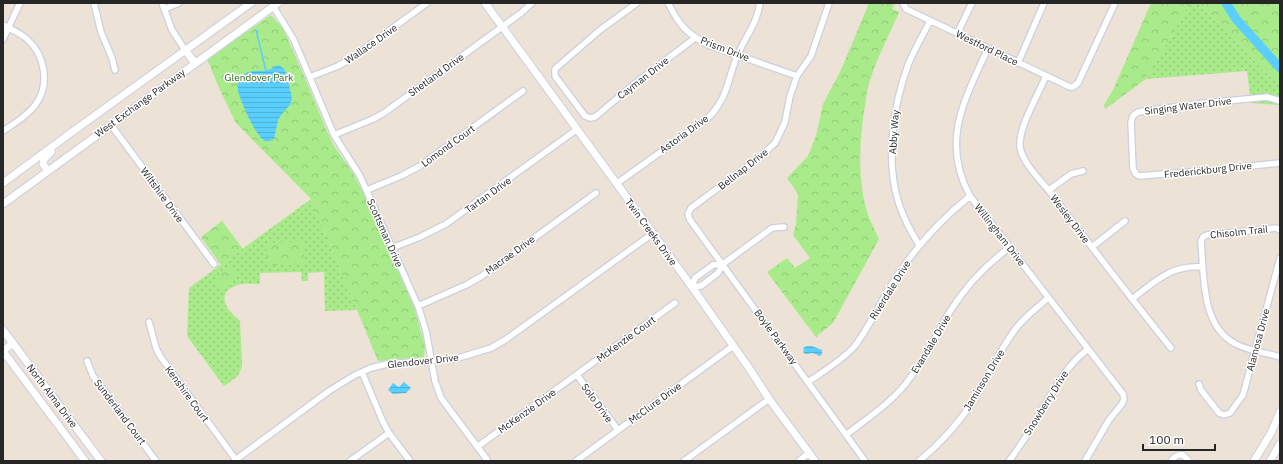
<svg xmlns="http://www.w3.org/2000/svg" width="1283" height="464" font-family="'IBM Plex Sans',sans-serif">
<defs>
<pattern id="grass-dots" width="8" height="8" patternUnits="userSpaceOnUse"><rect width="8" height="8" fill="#a9ea8a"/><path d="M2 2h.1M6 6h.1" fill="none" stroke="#91c977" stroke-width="1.8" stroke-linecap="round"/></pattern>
<pattern id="forest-crowns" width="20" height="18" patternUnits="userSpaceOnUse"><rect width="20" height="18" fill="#a9ea8a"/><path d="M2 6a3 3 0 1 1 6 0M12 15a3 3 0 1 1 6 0" fill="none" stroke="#91c977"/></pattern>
<pattern id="water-rules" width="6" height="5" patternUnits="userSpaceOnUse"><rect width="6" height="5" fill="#5acefc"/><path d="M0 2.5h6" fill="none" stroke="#4eb1d8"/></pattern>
</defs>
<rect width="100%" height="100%" fill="#ece2d5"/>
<path fill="url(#grass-dots)" d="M 1190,3 L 1198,3 L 1242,46 L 1263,71 L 1280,81 L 1280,105 L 1251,103 L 1247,71 L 1146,79 Z
M 311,199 L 357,310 L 325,311 L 324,272 L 308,273 L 308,281 L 302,281 L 301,272 L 260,273 L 260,284 C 252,284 242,283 235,286 C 232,287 229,289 227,291 C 219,304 232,313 240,321 L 242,366 L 238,376 L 224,386 L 187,336 L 189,288 Z"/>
<path fill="url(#forest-crowns)" d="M 869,3 L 895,3 L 892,9 L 899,12 C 889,36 876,59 869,84 C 866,93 866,103 864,111 C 859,146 857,186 870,220 C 873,226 876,233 879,239 L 833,323 L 816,337 L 767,272 L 787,258 L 795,268 L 810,258 L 793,235 L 796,224 L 798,194 L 787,178 L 808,156 L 816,136 L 823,104 L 841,70 Z
M 1151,3 L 1190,3 L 1146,79 L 1105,109 L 1104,105 L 1113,90 Z
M 1198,3 L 1280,3 L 1280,81 L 1263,71 L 1242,46 Z
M 271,15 L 283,28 L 305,78 L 326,129 L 334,146 L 353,173 L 364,194 L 414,307 L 425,346 L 424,357 L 378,361 L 311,199 L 236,123 L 220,90 L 207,59 Z
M 222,221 L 243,249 L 221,265 L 201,237 Z
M 304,241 L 304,264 L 267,265 L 266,243 Z
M 230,265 L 234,267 L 238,274 L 229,287 L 224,289 L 215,280 L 215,277 Z"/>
<path fill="url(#water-rules)" d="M 279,65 L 284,69 L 287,75 L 292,99 L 290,105 L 283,112 L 278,120 L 274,139 C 271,140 269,142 265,141 C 257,139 240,100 238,91 C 237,86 239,79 242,76 C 251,68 258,73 268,70 C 272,69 275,66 279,65 Z
M 807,346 L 812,346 L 822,350 L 822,354 L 820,356 C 818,356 817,354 815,354 C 810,351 808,357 803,352 L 804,350 L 803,348 Z
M 404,382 L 411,388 L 406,393 L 393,394 L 388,390 L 393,383 L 399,387 Z"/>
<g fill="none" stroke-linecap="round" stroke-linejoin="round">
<path stroke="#5acefc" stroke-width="1.5" d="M 256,30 L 266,71"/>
<path stroke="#5acefc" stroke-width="9" d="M 1226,3 L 1236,19 L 1280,68"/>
<defs>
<path id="minor" d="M 94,3 L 101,32 L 112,58 L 115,70
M 162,3 L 172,30 L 185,50
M 637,3 L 600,30 L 555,69 L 555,76 L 585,116 L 590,118 L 595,117 L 633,85 L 695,38
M 668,3 C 680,26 685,32 708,45 L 797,76
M 829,3 L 811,56 L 797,76 L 790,96 L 785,122 L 779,135 L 775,143 L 760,157 L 691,208 L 688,214 L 690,220 L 865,461
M 903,3 L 906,9 L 1070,87 L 1073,87 L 1078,83 L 1115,3
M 273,6 L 294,40 L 334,135 L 360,176 L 418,306 L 426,331 L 435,381 L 441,398 L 488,461
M 164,9 L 179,3
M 3,25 C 11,29 20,33 27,39 C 45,55 50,84 36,104 C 28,115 15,123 3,131
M 957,34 L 972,3
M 3,39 L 20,3
M 988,48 C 965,99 940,141 970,196 L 1123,394 L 1124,399 L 1122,404 L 1109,420 L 1085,461
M 1018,63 L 1044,3
M 1046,76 C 1038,95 1018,128 1020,147 C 1023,165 1043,182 1054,197 C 1092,248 1131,298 1171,348
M 310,77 L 338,66 L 349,60 L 427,3
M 1280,101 L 1267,97 L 1196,104 L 1138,112 L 1133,116 L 1131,122 L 1133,169 L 1136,174 L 1139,176 L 1214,170 L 1280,163
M 111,125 L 214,264
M 334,135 L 373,119 L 384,113 L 521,13 L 532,3
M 616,184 L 708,118 C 729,97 727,79 738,54 C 746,35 757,24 760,3
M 367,190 L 401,176 L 420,166 L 523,91
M 1049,190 L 1071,174 L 1083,171
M 1280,230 L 1276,228 L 1207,235 L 1203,237 L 1201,241 C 1204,275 1201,327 1236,344 C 1246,350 1268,353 1280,357
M 919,245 C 911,232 904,219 899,204 C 885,161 893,106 908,65 C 914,50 923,35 930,21
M 1092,247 L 1125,221
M 392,248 L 420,237 L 446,224 L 576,130
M 692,287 L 701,286 L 718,273 L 723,264 L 772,228 L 784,227
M 692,287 L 695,278 L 713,265 L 723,264
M 1132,299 C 1157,280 1171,265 1203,267
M 418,306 L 466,285 L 482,276 L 596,193
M 149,322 L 156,348 L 160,356 L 236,460
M 87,361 L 93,376 L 156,461
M 362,372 L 383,422 L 389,433 L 410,461
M 577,375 L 618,430
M 808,382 C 824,371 841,361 854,347 C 867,331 879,305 890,287 C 911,252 938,222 970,196
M 1199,384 L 1201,390 L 1219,413 L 1224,415 L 1230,413 L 1243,395 L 1280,258
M 846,435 C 869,417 893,402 910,378 C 926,357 937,332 951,310 C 966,286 987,264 1010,247
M 477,447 L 675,303
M 234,461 L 329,391 L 355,375 L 371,368 L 387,364 L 455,359 L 491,348 L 505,340 L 652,234
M 350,461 L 389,433
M 576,461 L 733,346
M 684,461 L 769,399
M 799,461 L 809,453
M 919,461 C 941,443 960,422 975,398 C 989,374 1000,349 1017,327 C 1026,316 1038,307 1048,298
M 1009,461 C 1018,449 1026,437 1033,425 C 1050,398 1062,369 1088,349
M 1171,461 C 1175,456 1178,454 1183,455 L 1189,461"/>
<path id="tertiary" d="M 485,3 L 692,287 L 749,368 L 769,399 L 815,461"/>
<path id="secondary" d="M 185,50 L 195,63
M 48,171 L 43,164 L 44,159 L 51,152
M 3,183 L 72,132 L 251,3
M 3,204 L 278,3
M 3,330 L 101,461
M 13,343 L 3,351 L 85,461
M 1254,461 L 1271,433 L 1280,412
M 1270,461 L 1280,444"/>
</defs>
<use href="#minor" stroke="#cbcfe2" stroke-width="8"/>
<use href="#tertiary" stroke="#cbcfe2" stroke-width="9"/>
<use href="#secondary" stroke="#cbcfe2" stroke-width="9"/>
<use href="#minor" stroke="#fff" stroke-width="5.5"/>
<use href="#tertiary" stroke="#fff" stroke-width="7"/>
<use href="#secondary" stroke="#fff" stroke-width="7"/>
</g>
<g text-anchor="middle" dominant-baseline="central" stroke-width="3" stroke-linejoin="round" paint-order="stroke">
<g font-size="10" fill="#262626" stroke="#fff">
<text transform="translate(371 44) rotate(-35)">Wallace Drive</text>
<text transform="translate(987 48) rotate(26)">Westford Place</text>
<text transform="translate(725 49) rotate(21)">Prism Drive</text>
<text transform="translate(436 75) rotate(-36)">Shetland Drive</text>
<text transform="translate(643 78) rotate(-38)">Cayman Drive</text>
<text transform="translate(140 103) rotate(-36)">West Exchange Parkway</text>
<text transform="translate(1188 106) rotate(-7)">Singing Water Drive</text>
<text transform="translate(894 132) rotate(-86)">Abby Way</text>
<text transform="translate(684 134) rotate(-36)">Astoria Drive</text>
<text transform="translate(448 146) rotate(-36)">Lomond Court</text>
<text transform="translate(743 169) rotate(-38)">Bellnap Drive</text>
<text transform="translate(1208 170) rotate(-6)">Frederickburg Drive</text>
<text transform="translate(162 195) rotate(54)">Wiltshire Drive</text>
<text transform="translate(488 195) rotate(-36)">Tartan Drive</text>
<text transform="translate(1070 219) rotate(53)">Wesley Drive</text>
<text transform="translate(651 232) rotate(54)">Twin Creeks Drive</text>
<text transform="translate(1239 232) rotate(-6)">Chisolm Trail</text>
<text transform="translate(385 233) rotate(66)">Scottsman Drive</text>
<text transform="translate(1000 235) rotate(52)">Willingham Drive</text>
<text transform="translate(510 255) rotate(-36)">Macrae Drive</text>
<text transform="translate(890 290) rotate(-58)">Riverdale Drive</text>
<text transform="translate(776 337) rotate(54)">Boyle Parkway</text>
<text transform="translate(626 339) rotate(-36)">McKenzie Court</text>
<text transform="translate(1258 340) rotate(-75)">Alamosa Drive</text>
<text transform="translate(931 344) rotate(-59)">Evandale Drive</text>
<text transform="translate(423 361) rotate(-6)">Glendover Drive</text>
<text transform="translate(984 380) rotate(-59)">Jaminson Drive</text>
<text transform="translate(187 394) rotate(54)">Kenshire Court</text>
<text transform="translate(52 396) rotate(53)">North Alma Drive</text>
<text transform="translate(597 403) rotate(54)">Solo Drive</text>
<text transform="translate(655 403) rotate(-36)">McClure Drive</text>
<text transform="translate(1046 403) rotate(-58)">Snowberry Drive</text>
<text transform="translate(527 411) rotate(-36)">McKenzie Drive</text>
<text transform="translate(120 412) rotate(53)">Sunderland Court</text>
</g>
<g font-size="10" fill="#226911" stroke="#fff">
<text x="259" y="77">Glendover Park</text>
</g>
</g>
<rect width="1283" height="464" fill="none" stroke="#262626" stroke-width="8"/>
<path d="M1143 444v6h72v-6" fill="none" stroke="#262626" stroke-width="2"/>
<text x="1149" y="444" font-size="12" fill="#262626" stroke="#ffffff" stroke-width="3" paint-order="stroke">100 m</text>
</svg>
